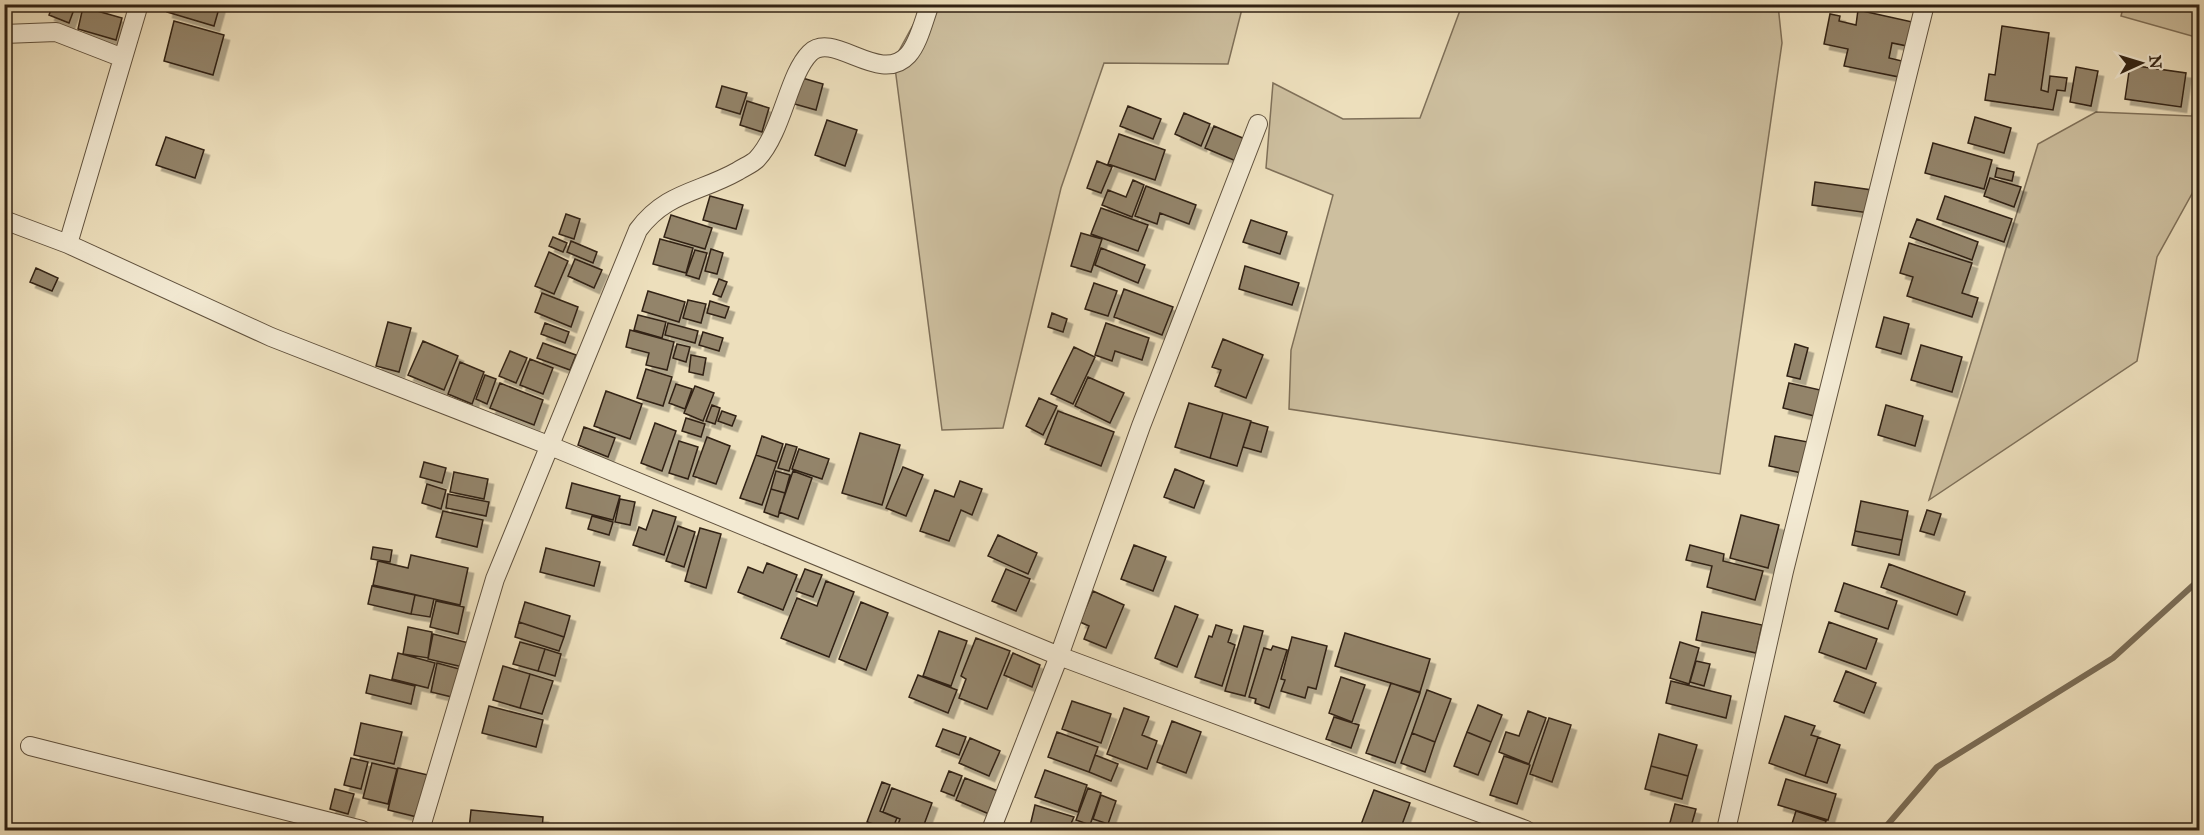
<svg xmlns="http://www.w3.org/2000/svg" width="2204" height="835" font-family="'IM FELL Great Primer',serif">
<defs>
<filter id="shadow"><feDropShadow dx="5.5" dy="5.5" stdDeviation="0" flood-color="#0004"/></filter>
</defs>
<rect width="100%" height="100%" fill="#eddfbc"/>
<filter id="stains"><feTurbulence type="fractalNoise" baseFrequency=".00333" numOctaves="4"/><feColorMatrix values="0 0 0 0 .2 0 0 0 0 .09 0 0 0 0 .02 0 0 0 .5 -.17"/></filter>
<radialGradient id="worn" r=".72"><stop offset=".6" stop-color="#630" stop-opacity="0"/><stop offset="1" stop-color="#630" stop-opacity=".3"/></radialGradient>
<path fill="#cdbf9f" stroke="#7f7059" stroke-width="1.5" d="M 2124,4 L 2199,5 L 2199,38 L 2121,16 Z
M 924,5 L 1243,5 L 1228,64 L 1104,63 L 1061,188 L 1003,428 L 942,430 L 894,60 Z
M 1462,5 L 1778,5 L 1782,43 L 1720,474 L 1289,409 L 1291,350 L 1333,195 L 1266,168 L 1273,83 L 1343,119 L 1420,118 Z
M 2199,81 L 2199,181 L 2157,257 L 2137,361 L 1929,500 L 2038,144 L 2096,112 L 2192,116 Z"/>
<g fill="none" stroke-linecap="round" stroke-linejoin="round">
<path stroke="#7b6d56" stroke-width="6" d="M 1883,830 L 1937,767 L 2113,658 L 2200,579"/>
</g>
<path fill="#93846b" stroke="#312213" stroke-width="1.5" filter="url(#shadow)" d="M 53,4 L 76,4 L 69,23 L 49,15 Z
M 169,4 L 218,4 L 220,5 L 214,26 L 167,12 Z
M 83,7 L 122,18 L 116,40 L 78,29 Z
M 1858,10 L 1917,23 L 1912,47 L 1892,43 L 1889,58 L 1902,61 L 1899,77 L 1844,66 L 1848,49 L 1824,44 L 1830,14 L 1840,16 L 1839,21 L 1856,25 Z
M 174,21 L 224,35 L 213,75 L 164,61 Z
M 2002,26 L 2049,33 L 2041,90 L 2048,92 L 2050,76 L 2067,78 L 2065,91 L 2057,90 L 2053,110 L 1985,100 L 1989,74 L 1995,75 Z
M 2130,65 L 2186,73 L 2181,107 L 2125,99 Z
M 2076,67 L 2098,71 L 2091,106 L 2070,102 Z
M 799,77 L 823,84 L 816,110 L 791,103 Z
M 722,86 L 747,93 L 740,114 L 716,107 Z
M 747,101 L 769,108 L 762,132 L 740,125 Z
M 1128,106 L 1161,119 L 1153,139 L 1120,126 Z
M 1184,113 L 1210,124 L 1201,146 L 1175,134 Z
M 1975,117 L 2011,128 L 2004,153 L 1968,143 Z
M 827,120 L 857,130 L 845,166 L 815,155 Z
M 1214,126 L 1245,139 L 1236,161 L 1205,148 Z
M 1119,134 L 1165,150 L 1155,180 L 1108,164 Z
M 166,137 L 204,150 L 195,178 L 156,165 Z
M 1933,143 L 1992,160 L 1984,189 L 1925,173 Z
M 1097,161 L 1112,167 L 1101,193 L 1087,188 Z
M 1997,168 L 2014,172 L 2012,181 L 1995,177 Z
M 1990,178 L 2021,187 L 2014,207 L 1984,196 Z
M 1133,180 L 1144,185 L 1132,217 L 1102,205 L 1108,190 L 1126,197 Z
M 1815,182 L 1872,190 L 1869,213 L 1812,205 Z
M 1146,186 L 1196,205 L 1189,224 L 1160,213 L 1157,224 L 1135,216 Z
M 710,196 L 743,205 L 736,229 L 703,220 Z
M 1945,196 L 2012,219 L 2004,242 L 1937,219 Z
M 1101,208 L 1148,225 L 1138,251 L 1091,234 Z
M 566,214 L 580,219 L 574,239 L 559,234 Z
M 671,215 L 712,228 L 705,249 L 664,237 Z
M 1917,219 L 1978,242 L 1972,260 L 1910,237 Z
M 1251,220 L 1287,232 L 1280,254 L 1243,242 Z
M 1081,233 L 1102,239 L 1091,272 L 1071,266 Z
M 553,237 L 567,243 L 563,252 L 549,246 Z
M 660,239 L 693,248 L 686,273 L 653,264 Z
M 571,241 L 597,252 L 593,263 L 567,252 Z
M 1909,243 L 1972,263 L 1962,293 L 1978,298 L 1972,317 L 1907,296 L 1913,277 L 1900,273 Z
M 1101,248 L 1145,265 L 1138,283 L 1095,265 Z
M 711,249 L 723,253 L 717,274 L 705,271 Z
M 695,250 L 707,253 L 699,279 L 686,275 Z
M 549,252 L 568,261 L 554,294 L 535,286 Z
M 575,259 L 602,270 L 594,288 L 568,276 Z
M 1245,266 L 1299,283 L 1292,305 L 1239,289 Z
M 36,268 L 58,278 L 52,291 L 30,282 Z
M 719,279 L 727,282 L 721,297 L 713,294 Z
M 1094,283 L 1117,291 L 1108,316 L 1085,309 Z
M 1124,289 L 1173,307 L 1162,335 L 1114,317 Z
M 648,291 L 685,302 L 679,322 L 642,311 Z
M 542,293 L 578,307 L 571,327 L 535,312 Z
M 688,300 L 706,304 L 701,323 L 683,318 Z
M 710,301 L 729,307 L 725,318 L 707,313 Z
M 1052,313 L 1067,319 L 1063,332 L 1048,327 Z
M 638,315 L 666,322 L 662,338 L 634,330 Z
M 1884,317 L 1909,324 L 1901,354 L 1876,347 Z
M 388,322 L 411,328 L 399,372 L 376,366 Z
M 545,323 L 569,332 L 565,343 L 541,334 Z
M 668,323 L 698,331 L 695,343 L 665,335 Z
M 1106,323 L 1149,338 L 1142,360 L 1115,351 L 1112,361 L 1095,355 Z
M 630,330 L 674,342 L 667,370 L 646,365 L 649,353 L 626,347 Z
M 703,332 L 723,338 L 719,351 L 699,345 Z
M 1223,339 L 1263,355 L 1246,398 L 1215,386 L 1221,370 L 1212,367 Z
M 423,341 L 458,356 L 444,390 L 408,375 Z
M 543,343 L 576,355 L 570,370 L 537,358 Z
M 677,344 L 690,347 L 686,362 L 673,358 Z
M 1795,344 L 1808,348 L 1800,379 L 1787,376 Z
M 1921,345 L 1962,357 L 1952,392 L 1911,380 Z
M 1074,347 L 1095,357 L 1073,404 L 1051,394 Z
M 510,351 L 527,358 L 516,383 L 499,376 Z
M 691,355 L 706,358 L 703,375 L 689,372 Z
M 530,359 L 553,368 L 543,394 L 520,385 Z
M 460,362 L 484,372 L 472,404 L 448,394 Z
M 646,369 L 672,377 L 663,406 L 637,398 Z
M 485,375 L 496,379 L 487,404 L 476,399 Z
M 1088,377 L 1124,393 L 1110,423 L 1075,406 Z
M 500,383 L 543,400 L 534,425 L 490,408 Z
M 1789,383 L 1829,392 L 1822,418 L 1783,408 Z
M 676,384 L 692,389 L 685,409 L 669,403 Z
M 695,386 L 714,393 L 703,421 L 684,413 Z
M 606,391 L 642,404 L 630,439 L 594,426 Z
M 1039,398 L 1057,406 L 1043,435 L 1026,426 Z
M 1189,403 L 1223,413 L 1210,458 L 1175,447 Z
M 712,405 L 720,408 L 715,424 L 706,421 Z
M 1886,405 L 1923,416 L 1915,446 L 1878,435 Z
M 722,411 L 736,416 L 732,426 L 718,421 Z
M 1058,411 L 1114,432 L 1101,466 L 1045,444 Z
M 1223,413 L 1251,421 L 1237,466 L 1210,458 Z
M 686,418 L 705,424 L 701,437 L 682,431 Z
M 1251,422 L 1268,427 L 1261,452 L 1243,447 Z
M 655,423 L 676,431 L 662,471 L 641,463 Z
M 584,427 L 615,438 L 608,457 L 578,445 Z
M 860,433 L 900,445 L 882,505 L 842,493 Z
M 762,436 L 783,444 L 777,462 L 756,455 Z
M 1775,436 L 1808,442 L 1802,473 L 1769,466 Z
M 707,437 L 730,446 L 716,484 L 693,476 Z
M 679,441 L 698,447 L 688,479 L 669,473 Z
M 786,444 L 797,447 L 789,471 L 778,468 Z
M 799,449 L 829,459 L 822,479 L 792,469 Z
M 756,455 L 777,462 L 762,505 L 740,498 Z
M 424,462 L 446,468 L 442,483 L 420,477 Z
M 903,467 L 923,475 L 906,516 L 886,508 Z
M 1175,469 L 1204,481 L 1194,508 L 1164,497 Z
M 776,471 L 790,475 L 785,493 L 771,489 Z
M 793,471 L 812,478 L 798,519 L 779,512 Z
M 454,472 L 488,479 L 484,499 L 450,492 Z
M 960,481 L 982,489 L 972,515 L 961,510 L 949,541 L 920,531 L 935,490 L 954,497 Z
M 572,483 L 620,496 L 613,520 L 566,508 Z
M 427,484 L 446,490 L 441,509 L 422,503 Z
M 771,489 L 785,493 L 778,517 L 764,512 Z
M 448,494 L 489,502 L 486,516 L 446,508 Z
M 620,499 L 635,502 L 630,525 L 615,522 Z
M 1861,501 L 1908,511 L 1902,540 L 1855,531 Z
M 653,510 L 676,517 L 664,555 L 633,545 L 639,527 L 646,530 Z
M 1927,510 L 1941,514 L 1934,535 L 1920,531 Z
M 443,511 L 483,520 L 477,547 L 436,537 Z
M 1741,515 L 1779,525 L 1768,568 L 1730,558 Z
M 592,516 L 613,522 L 609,535 L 588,529 Z
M 678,526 L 695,532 L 684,567 L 666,561 Z
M 700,528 L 721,534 L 706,588 L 685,581 Z
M 1855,531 L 1902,540 L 1899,555 L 1852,545 Z
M 998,535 L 1037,553 L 1028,574 L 988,556 Z
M 1134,545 L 1166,557 L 1153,591 L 1121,579 Z
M 1690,545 L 1724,554 L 1723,561 L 1763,571 L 1755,600 L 1707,587 L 1712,566 L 1686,560 Z
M 373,547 L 392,550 L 390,562 L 371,559 Z
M 546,548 L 600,562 L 594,586 L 540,572 Z
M 411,555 L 468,568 L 460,605 L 373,585 L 378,561 L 408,568 Z
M 767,563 L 797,575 L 783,610 L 738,592 L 748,567 L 763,573 Z
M 1889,564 L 1965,592 L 1957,615 L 1881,587 Z
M 805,569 L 822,575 L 813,597 L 796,591 Z
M 1006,569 L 1030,579 L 1016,611 L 992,601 Z
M 826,581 L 854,592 L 829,657 L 781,638 L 797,598 L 817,606 Z
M 1844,583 L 1897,601 L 1888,629 L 1835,611 Z
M 372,586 L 415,595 L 411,614 L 368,604 Z
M 1093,591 L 1124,605 L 1106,648 L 1084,639 L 1089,626 L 1080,622 Z
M 415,595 L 434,599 L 430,617 L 411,614 Z
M 436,601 L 464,607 L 458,634 L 430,627 Z
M 525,602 L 570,616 L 564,637 L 519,622 Z
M 861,602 L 888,613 L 866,670 L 839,659 Z
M 1175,606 L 1198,615 L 1177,667 L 1155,658 Z
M 1702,612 L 1762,625 L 1756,653 L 1696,640 Z
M 519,622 L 564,637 L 559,651 L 515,637 Z
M 1829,622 L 1877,639 L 1866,669 L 1819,652 Z
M 1216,625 L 1232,630 L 1228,642 L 1235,645 L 1222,686 L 1195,677 L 1209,636 L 1212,637 Z
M 1244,626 L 1263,631 L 1245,696 L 1225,691 Z
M 408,627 L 432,632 L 428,658 L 403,654 Z
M 939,631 L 967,641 L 951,686 L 923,676 Z
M 1345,633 L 1430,659 L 1420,692 L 1335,666 Z
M 433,634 L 469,643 L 463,667 L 428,659 Z
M 1292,637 L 1327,646 L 1316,689 L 1308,687 L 1305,698 L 1281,691 L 1285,680 L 1281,679 Z
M 976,638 L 1010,651 L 987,709 L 959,698 L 966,679 L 961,676 Z
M 520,642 L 545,649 L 538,671 L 513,664 Z
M 1680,642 L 1699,648 L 1689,684 L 1670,678 Z
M 1273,646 L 1287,650 L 1269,708 L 1255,703 L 1256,699 L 1249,697 L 1264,648 L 1271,650 Z
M 545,649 L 561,654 L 555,676 L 538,671 Z
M 398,653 L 435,663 L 428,688 L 392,679 Z
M 1013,653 L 1040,665 L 1032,687 L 1004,675 Z
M 1696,661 L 1710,664 L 1704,686 L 1690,682 Z
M 437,663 L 463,670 L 456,698 L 431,692 Z
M 503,666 L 530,674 L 520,708 L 493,700 Z
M 1846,671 L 1876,683 L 1864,713 L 1834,701 Z
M 530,674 L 553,681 L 542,714 L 520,708 Z
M 370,675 L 415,686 L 411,704 L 366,693 Z
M 918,675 L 957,690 L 948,713 L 909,697 Z
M 1341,677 L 1365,685 L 1352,722 L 1329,713 Z
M 1671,681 L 1731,696 L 1726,718 L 1666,703 Z
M 1391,683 L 1420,693 L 1395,763 L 1366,753 Z
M 1427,690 L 1451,699 L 1435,742 L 1412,733 Z
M 1072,701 L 1111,714 L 1101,743 L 1062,729 Z
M 1478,705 L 1502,715 L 1491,742 L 1467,732 Z
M 489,706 L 543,720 L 536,747 L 482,733 Z
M 1124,708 L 1149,717 L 1142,735 L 1157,741 L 1147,769 L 1107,754 Z
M 1528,711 L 1546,718 L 1529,764 L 1499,752 L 1506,732 L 1519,736 Z
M 1785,716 L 1815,726 L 1811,735 L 1818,737 L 1805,776 L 1769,763 Z
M 1334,717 L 1359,725 L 1351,748 L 1326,739 Z
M 1549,718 L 1571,725 L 1552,782 L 1530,774 Z
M 1172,721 L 1201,732 L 1186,773 L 1157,762 Z
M 361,723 L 402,732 L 394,764 L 354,755 Z
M 943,729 L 966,737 L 959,755 L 936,746 Z
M 1057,732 L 1098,747 L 1089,772 L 1048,757 Z
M 1467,732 L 1491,742 L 1478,775 L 1454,766 Z
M 1412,733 L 1435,742 L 1425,772 L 1401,763 Z
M 1659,734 L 1697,745 L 1688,776 L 1651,766 Z
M 1818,737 L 1840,745 L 1827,783 L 1805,776 Z
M 970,738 L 1000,751 L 989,776 L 959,763 Z
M 1095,755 L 1118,764 L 1111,781 L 1089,772 Z
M 1504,756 L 1530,765 L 1517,804 L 1490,795 Z
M 351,758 L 368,762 L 361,789 L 344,785 Z
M 372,763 L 397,769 L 388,804 L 363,798 Z
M 1651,766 L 1688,776 L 1682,799 L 1645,789 Z
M 398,768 L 428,775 L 417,817 L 388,810 Z
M 1045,770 L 1087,785 L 1078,812 L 1035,797 Z
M 949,771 L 962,776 L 954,796 L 941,791 Z
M 965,778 L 998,791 L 989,814 L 956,800 Z
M 1786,779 L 1836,794 L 1828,820 L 1778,805 Z
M 882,782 L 890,785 L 880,811 L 897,818 L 892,830 L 867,822 Z
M 892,788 L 932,803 L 922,830 L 896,830 L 900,819 L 883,812 Z
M 1088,788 L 1101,793 L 1090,825 L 1076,820 Z
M 335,789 L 354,794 L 348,814 L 330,809 Z
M 1374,790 L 1410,803 L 1400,830 L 1359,830 Z
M 1101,795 L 1116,801 L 1108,824 L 1093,819 Z
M 1675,804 L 1696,809 L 1690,830 L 1668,830 Z
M 1035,805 L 1074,817 L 1068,830 L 1044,830 L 1030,826 Z
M 471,810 L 543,817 L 542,830 L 469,830 Z
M 1796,811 L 1826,821 L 1823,830 L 1790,830 Z"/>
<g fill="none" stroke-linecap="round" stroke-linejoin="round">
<defs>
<path id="minor" d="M 4,34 L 56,32 L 123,58
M 4,220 L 68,244 L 271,337 L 548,445 L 1059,656 L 1526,830
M 68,244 L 139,4
M 30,746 L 362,830
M 420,830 L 495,579 L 638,230 C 666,192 699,193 738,171 C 744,167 752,164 757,159 C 783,131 788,75 810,53 C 833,30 880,86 908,55 C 919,43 924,19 930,4
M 991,830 L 1059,656 L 1141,426 L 1258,124
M 1726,830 L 1784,571 L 1925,4"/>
</defs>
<use href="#minor" stroke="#60513d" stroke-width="20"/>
<use href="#minor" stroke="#f3ead3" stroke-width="18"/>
</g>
<rect width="2204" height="835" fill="none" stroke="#eddfbc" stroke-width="24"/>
<rect x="6" y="6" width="2192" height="823" fill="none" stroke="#312213" stroke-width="3"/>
<rect x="12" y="12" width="2180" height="811" fill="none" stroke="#312213" stroke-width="1.5"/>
<g transform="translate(2141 63) rotate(86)" stroke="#f3ead3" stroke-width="4.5" paint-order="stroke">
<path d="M0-4.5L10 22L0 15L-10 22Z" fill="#312213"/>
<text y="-9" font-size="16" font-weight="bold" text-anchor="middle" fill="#312213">N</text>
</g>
<rect width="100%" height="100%" filter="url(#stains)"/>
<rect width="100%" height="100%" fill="url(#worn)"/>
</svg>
